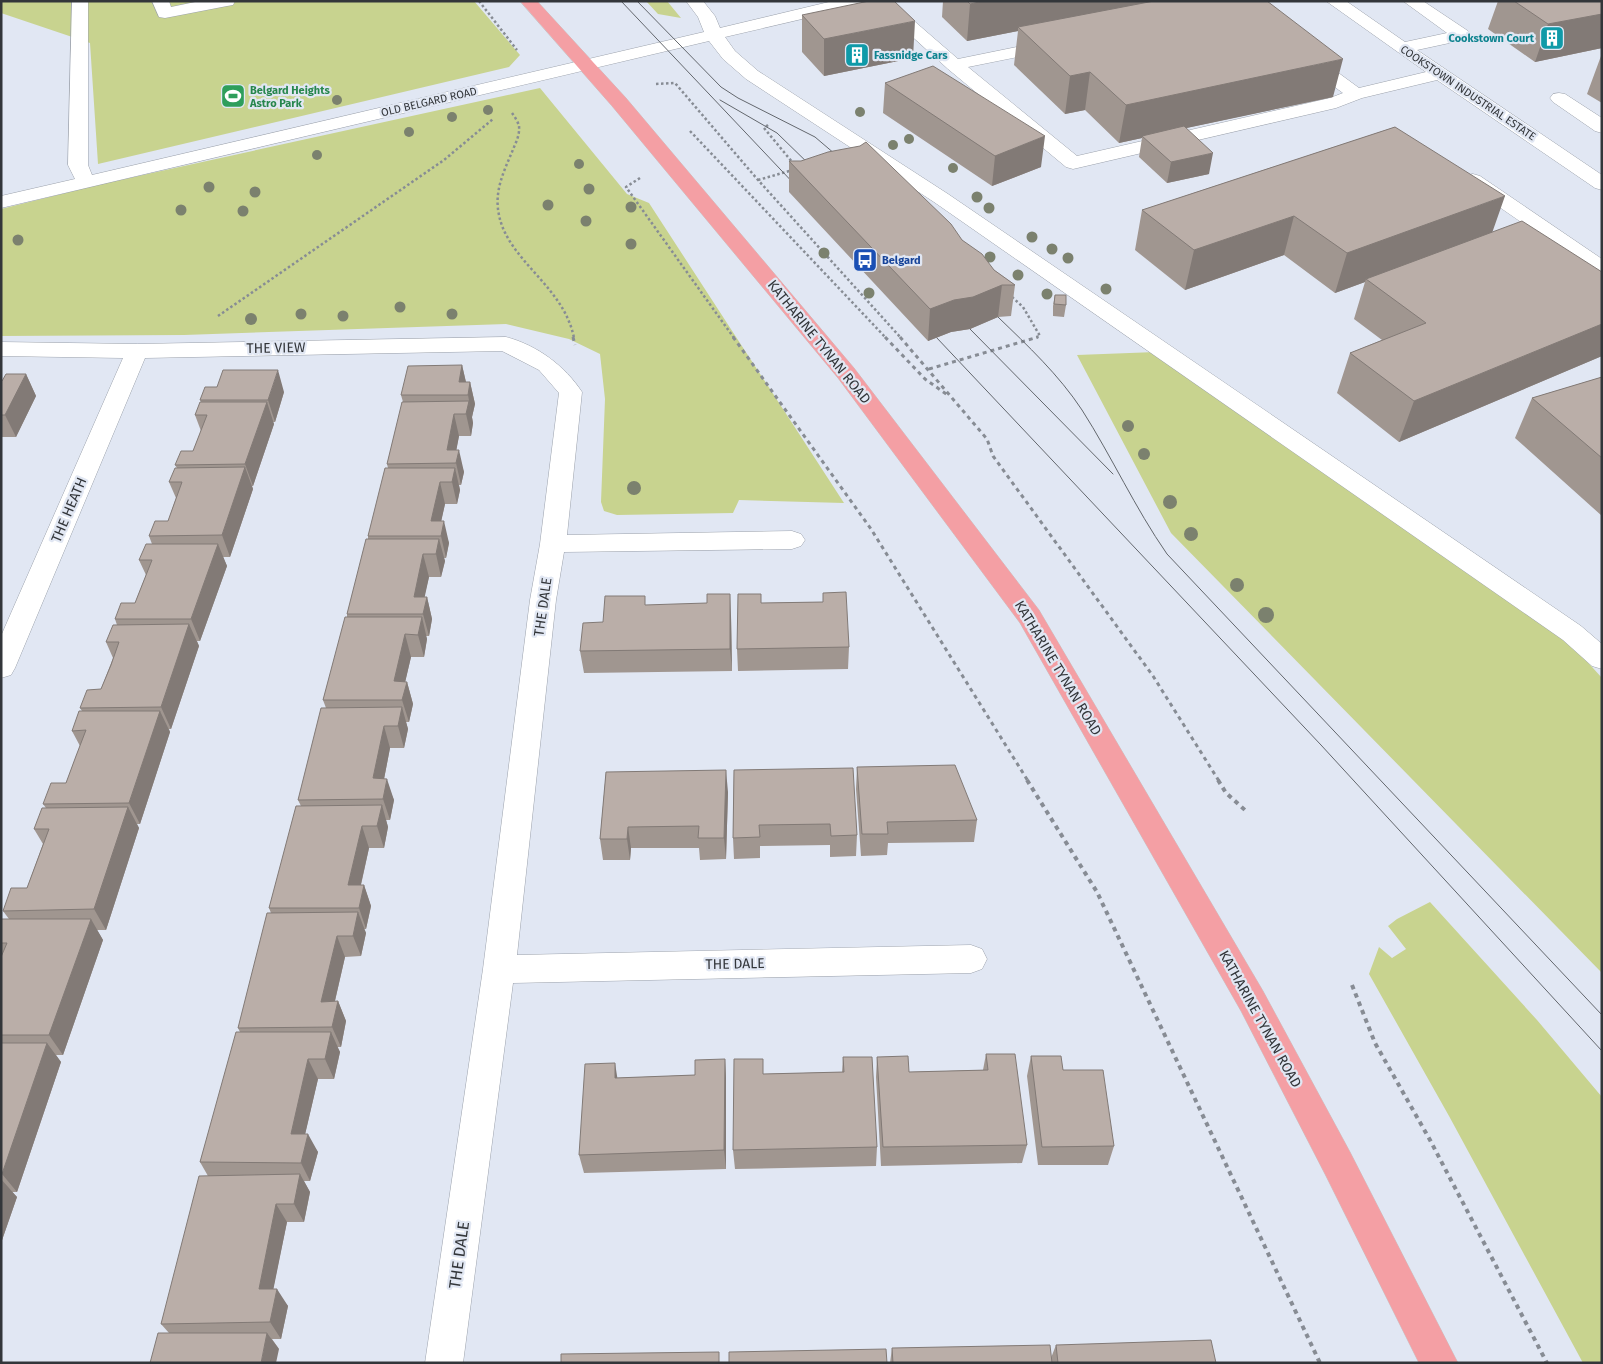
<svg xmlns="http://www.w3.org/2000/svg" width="1603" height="1364" font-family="'Fira Sans',sans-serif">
<rect width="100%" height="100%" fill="#e1e7f3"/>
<path fill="#c8d38f" d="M 1,1 L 474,1 L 520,55 L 509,67 L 98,164 L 90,43 L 1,13 Z
M 646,1 L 667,1 L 681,18 L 658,14 Z
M 540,88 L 627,194 L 649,203 L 844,503 L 739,500 L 733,513 L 617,515 L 604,511 L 601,502 L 605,399 L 600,354 L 569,339 L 506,324 L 184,335 L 1,336 L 1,209 L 97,185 Z
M 1156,352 L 1564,636 L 1602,678 L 1602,973 L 1171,533 L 1077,355 Z
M 1430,902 L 1537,1020 L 1602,1097 L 1602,1363 L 1583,1363 L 1449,1116 L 1369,974 L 1379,947 L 1392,958 L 1406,949 L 1388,926 L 1397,919 Z"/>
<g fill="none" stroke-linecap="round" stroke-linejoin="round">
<defs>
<path id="minor" d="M 72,1 L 88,1 L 88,165 L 92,175 L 704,32 L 698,17 L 686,1 L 703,1 L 715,16 L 720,28 L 833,1 L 864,1 L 862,5 L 725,37 L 735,51 L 758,71 L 948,194 L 1581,626 L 1602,644 L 1602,669 L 1592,666 L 1563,640 L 934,202 L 746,79 L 723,59 L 709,41 L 1,208 L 1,196 L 75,179 L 68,165 Z
M 152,1 L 169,1 L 171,7 L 200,1 L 235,1 L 233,5 L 227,6 L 165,18 L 159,17 Z
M 873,1 L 891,1 L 958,59 L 1051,40 L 1057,41 L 1060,45 L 1057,49 L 968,67 L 1077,156 L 1330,98 L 1343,93 L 1302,63 L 1299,59 L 1302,55 L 1308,54 L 1314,55 L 1359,88 L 1426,72 L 1326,1 L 1346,1 L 1405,42 L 1447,33 L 1403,1 L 1423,1 L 1468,31 L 1471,35 L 1468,39 L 1417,50 L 1602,175 L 1602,190 L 1595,188 L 1437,80 L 1362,98 L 1336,108 L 1073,169 L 1066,167 L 948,69 Z
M 1559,93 L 1565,94 L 1602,118 L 1602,133 L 1595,131 L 1553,102 L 1550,98 L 1553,94 Z
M 1473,174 L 1480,176 L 1602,259 L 1602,275 L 1595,273 L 1466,184 L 1463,180 L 1466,176 Z
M 506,337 C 537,345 565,366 582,392 L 567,535 L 792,531 L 801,534 L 805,540 L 801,546 L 792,549 L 564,552 L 556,600 L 517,955 L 971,945 L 982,949 L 987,959 L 982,969 L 971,973 L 513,983 L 463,1363 L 425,1363 L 483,969 L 530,600 L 540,544 L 559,393 L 539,370 L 502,351 L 145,358 L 15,668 L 11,675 L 1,678 L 1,636 L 123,358 L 1,356 L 1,342 L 137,344 Z"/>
<path id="major" d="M 520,1 L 537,1 L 626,98 L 854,368 L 1039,610 L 1263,991 L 1350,1152 L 1458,1363 L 1419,1363 L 1326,1176 L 1241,1011 L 1020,623 L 838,378 L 612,106 Z"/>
</defs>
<use href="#minor" stroke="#9ca2ac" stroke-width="1"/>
<use href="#major" stroke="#c6c7c8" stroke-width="1"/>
<path stroke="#878c94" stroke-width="2.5" stroke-dasharray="2.5 2.5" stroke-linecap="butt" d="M 479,1 L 517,50
M 656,84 L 675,83 L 758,180 L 901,338
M 512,113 C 515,117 518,122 519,126 C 520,136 515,144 512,152 C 503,173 494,192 499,215 C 508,261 564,286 574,338
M 768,125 L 764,128 L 793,163
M 690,131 L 886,338
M 640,178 L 626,187 L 734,338
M 758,180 L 793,170
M 1012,297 L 1023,307 L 1040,336 L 1034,338
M 218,316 L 444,160 L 493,119"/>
<path stroke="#878c94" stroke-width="3" stroke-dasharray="4 4" stroke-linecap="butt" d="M 573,337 L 575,345
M 733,337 L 871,529 L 1028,781
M 885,337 L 925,379 L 949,396
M 900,337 L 987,439 L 993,456 L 1153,676 L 1219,781
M 929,369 L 1038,337"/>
<path stroke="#878c94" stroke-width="4" stroke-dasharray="4.5 4.5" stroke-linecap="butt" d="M 1027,780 L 1097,892 L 1320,1363
M 1218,780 L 1226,793 L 1246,811
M 1352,985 L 1375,1043 L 1430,1140 L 1547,1363"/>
<use href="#minor" fill="#fff" fill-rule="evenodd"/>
<use href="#major" fill="#f49fa4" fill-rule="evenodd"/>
<path stroke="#63676d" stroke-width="1" d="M 621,1 L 798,188
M 637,1 L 721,87 L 738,98 L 815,137 L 842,160
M 720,100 L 777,133 L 814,169
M 998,317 C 1028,346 1059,375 1082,410 C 1112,457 1135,508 1167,554 L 1602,1015
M 970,329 L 1113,474
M 936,337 L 1321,745 L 1602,1051"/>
</g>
<g fill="#7b816e">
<circle cx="337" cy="100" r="5"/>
<circle cx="488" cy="110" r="5"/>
<circle cx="860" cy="112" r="5"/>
<circle cx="452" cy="117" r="5"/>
<circle cx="409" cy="132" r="5"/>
<circle cx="909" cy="139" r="5"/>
<circle cx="893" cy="145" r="5"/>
<circle cx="317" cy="155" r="5"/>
<circle cx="579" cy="164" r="5"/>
<circle cx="953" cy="168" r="5"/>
<circle cx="209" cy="187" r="5.5"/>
<circle cx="589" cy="189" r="5.5"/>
<circle cx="255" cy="192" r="5.5"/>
<circle cx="977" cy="197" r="5.5"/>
<circle cx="548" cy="205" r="5.5"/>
<circle cx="631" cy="207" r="5.5"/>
<circle cx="989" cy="208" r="5.5"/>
<circle cx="181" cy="210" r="5.5"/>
<circle cx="243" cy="211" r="5.5"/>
<circle cx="586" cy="221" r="5.5"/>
<circle cx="1032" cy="237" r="5.5"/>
<circle cx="18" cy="240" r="5.5"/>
<circle cx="631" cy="244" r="5.5"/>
<circle cx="1052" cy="249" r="5.5"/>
<circle cx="824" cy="253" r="5.5"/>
<circle cx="990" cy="257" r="5.5"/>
<circle cx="1068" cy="258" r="5.5"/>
<circle cx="1018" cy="275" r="5.5"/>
<circle cx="1106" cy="289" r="5.5"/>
<circle cx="869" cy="293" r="5.5"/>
<circle cx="1047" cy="294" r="5.5"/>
<circle cx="400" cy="307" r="5.5"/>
<circle cx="301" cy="314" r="5.5"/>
<circle cx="452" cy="314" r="5.5"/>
<circle cx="343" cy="316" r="5.5"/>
<circle cx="251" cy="319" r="6"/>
<circle cx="1128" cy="426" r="6"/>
<circle cx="1144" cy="454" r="6"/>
<circle cx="634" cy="488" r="7"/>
<circle cx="1170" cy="502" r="7"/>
<circle cx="1191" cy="534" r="7"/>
<circle cx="1237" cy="585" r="7"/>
<circle cx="1266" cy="615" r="8"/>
</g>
<path fill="#a09690" d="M 943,1 L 1267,1 L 1333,97 L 1186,128 L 1209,174 L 1167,183 L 1139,157 L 1142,138 L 1119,143 L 1085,110 L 1065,114 L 1014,65 L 1018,31 L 967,41 L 942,17 Z
M 1498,1 L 1602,1 L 1602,48 L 1535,62 L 1488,29 Z
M 802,15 L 913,58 L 824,76 L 802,52 Z
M 1601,56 L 1602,56 L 1602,103 L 1587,94 Z
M 885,83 L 1041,167 L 992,186 L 883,113 Z
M 1395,127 L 1492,232 L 1602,272 L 1602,356 L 1399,442 L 1337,393 L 1350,353 L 1382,340 L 1354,319 L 1365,282 L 1335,293 L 1284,255 L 1185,290 L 1135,250 L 1142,210 Z
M 789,161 L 962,240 L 994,270 L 1015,285 L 1011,316 L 998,317 L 970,329 L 951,332 L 928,341 L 789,192 Z
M 1055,295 L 1066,305 L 1064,317 L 1053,316 L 1053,306 Z
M 462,365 L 466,382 L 470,382 L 475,404 L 472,417 L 473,423 L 471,436 L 459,436 L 456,450 L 464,472 L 461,485 L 459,485 L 460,490 L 457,504 L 445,504 L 441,521 L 449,543 L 446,558 L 444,558 L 445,561 L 441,577 L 429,577 L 424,597 L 427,597 L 432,619 L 429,636 L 426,636 L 427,639 L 424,657 L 411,657 L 405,682 L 407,682 L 413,704 L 409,722 L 406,722 L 408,729 L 404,748 L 390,748 L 384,779 L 394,800 L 390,820 L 386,820 L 388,827 L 384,848 L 369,848 L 361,885 L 364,885 L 371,906 L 366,929 L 364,929 L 366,933 L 361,956 L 345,957 L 335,1001 L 338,1001 L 346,1021 L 341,1047 L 337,1047 L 340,1052 L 334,1079 L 318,1079 L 305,1134 L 318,1152 L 310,1181 L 304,1181 L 310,1192 L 304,1222 L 287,1222 L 273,1289 L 288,1306 L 281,1339 L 272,1339 L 279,1349 L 169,1333 L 161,1324 L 208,1176 L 200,1162 L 240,1032 L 238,1028 L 271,913 L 269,908 L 301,806 L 298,800 L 326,708 L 323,700 L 347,617 L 347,614 L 368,539 L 368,536 L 388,468 L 387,464 L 403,402 L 401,395 Z
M 26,374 L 36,396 L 16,437 L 1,437 L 1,381 Z
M 1602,377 L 1602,516 L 1515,438 L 1532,398 Z
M 284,392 L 275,422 L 273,422 L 274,424 L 253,486 L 252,486 L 253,489 L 230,557 L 223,557 L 227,566 L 200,641 L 197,641 L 199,646 L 171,729 L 169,729 L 170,732 L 140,824 L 137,824 L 139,828 L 106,930 L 97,930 L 103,940 L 63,1055 L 56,1055 L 61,1062 L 17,1192 L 12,1192 L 17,1197 L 1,1243 L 1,919 L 9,919 L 3,911 L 27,888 L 43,844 L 34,829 L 46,808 L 43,804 L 66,783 L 80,746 L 72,731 L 82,711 L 80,708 L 101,689 L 113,658 L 106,642 L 117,625 L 115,619 L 135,603 L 146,575 L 139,560 L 152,544 L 149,536 L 168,521 L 176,498 L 169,482 L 177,468 L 175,465 L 193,451 L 201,431 L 195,415 L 201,402 L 200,400 Z
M 823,593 L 849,647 L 848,669 L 738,671 L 737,649 L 761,603 L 823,602 Z
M 646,605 L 731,616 L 732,671 L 584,673 L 580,651 L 603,622 Z
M 857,767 L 977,820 L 974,842 L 888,843 L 887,855 L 861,856 L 856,789 Z
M 734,770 L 857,835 L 856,856 L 830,857 L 830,845 L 760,846 L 760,858 L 734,859 L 733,838 Z
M 606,772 L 728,792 L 726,859 L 700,860 L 699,848 L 631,848 L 630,860 L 603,860 L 600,839 Z
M 986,1054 L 1027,1145 L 1022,1163 L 881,1166 L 876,1077 L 877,1057 L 909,1072 L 983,1070 Z
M 1031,1056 L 1063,1070 L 1114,1146 L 1108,1165 L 1038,1165 L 1027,1076 Z
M 843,1057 L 877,1147 L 876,1166 L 735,1169 L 733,1150 L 764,1074 L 842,1072 Z
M 725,1059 L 726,1079 L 726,1169 L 584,1173 L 579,1155 L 617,1078 L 695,1075 Z
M 1056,1345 L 1216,1363 L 890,1363 L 892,1348 L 1051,1358 Z"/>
<path fill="#827a76" d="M 984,1 L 1162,1 L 1018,27 L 1018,31 L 967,41 L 970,4 Z
M 1602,14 L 1602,48 L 1535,62 L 1548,24 Z
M 915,21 L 913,58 L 824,76 L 824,39 Z
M 1343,59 L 1333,97 L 1144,137 L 1142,136 L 1142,138 L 1119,143 L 1126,105 Z
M 1090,72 L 1085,110 L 1065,114 L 1070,76 Z
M 1045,136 L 1041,167 L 992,186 L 995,156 Z
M 1213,153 L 1209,174 L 1167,183 L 1171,162 Z
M 1505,196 L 1491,236 L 1366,279 L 1365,282 L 1335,293 L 1347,253 Z
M 1294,216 L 1284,255 L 1185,290 L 1194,250 Z
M 1002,285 L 998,317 L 970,329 L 951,332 L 928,341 L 930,309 L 954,300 Z
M 1602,324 L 1602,356 L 1399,442 L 1414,401 Z
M 462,365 L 467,387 L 459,382 Z
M 278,370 L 284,392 L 275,422 L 268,400 Z
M 26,374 L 36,396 L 16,437 L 5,415 Z
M 470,382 L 475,404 L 472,417 L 468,395 Z
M 469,401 L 473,423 L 471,436 L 466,414 Z
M 267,402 L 274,424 L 253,486 L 245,464 Z
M 454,414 L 459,436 L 454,463 L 447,450 Z
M 459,450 L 464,472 L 461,485 L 456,463 Z
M 245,467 L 253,489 L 230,557 L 222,535 Z
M 455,468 L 460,490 L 457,504 L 452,482 Z
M 440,482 L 445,504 L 438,536 L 431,521 Z
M 444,521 L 449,543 L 446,558 L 441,536 Z
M 439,539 L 445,561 L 441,577 L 436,554 Z
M 218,544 L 227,566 L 200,641 L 191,619 Z
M 423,554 L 429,577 L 421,614 L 414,597 Z
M 730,594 L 731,616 L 732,671 L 730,649 Z
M 427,597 L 432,619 L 429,636 L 423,614 Z
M 422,617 L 427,639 L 424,657 L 418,635 Z
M 189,624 L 199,646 L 171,729 L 161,707 Z
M 405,634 L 411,657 L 401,700 L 394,681 Z
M 407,682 L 413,704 L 409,722 L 402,700 Z
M 402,707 L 408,729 L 404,748 L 398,726 Z
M 160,711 L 170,732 L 140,824 L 129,803 Z
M 384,726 L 390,748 L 380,800 L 373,778 Z
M 726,770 L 728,792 L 726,859 L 724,838 Z
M 387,779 L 394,800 L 390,820 L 383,799 Z
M 382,805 L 388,827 L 384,848 L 377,826 Z
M 128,807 L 139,828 L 106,930 L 94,909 Z
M 362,826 L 369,848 L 356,906 L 348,885 Z
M 628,827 L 631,848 L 630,860 L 627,839 Z
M 364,885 L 371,906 L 366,929 L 359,908 Z
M 358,912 L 366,933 L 361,956 L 353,936 Z
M 91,919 L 103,940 L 63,1055 L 49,1035 Z
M 337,936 L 345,957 L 330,1022 L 321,1002 Z
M 338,1001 L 346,1021 L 341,1047 L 332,1027 Z
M 331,1032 L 340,1052 L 334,1079 L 325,1059 Z
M 47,1043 L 61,1062 L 17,1192 L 2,1174 Z
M 308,1059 L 318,1079 L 301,1152 L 291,1134 Z
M 725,1059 L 726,1079 L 726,1169 L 724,1150 Z
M 615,1063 L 618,1082 L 615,1078 Z
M 308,1134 L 318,1152 L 310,1181 L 301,1163 Z
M 300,1174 L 310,1192 L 304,1222 L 294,1204 Z
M 1,1179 L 17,1197 L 1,1243 Z
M 276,1204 L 287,1222 L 270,1306 L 259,1289 Z
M 277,1289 L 288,1306 L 281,1339 L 270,1322 Z
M 267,1333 L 279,1349 L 276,1363 L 261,1363 Z"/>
<path fill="#baaea8" stroke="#827a76" d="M 869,1 L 894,1 L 915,21 L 824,39 L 802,15 Z
M 967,1 L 984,1 L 970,4 Z
M 1154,1 L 1267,1 L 1343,59 L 1126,105 L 1090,72 L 1070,76 L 1018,27 Z
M 1514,1 L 1602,1 L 1602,14 L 1548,24 Z
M 933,66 L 1045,136 L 995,156 L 885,83 Z
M 1184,126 L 1213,153 L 1171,162 L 1142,136 Z
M 1395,127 L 1505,196 L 1347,253 L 1294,216 L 1194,250 L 1142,210 Z
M 866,142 L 951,224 L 962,240 L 982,254 L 994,270 L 1015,285 L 1002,285 L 973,297 L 954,300 L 930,309 L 789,161 L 801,161 L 828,152 L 860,146 Z
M 1522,221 L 1602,272 L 1602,324 L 1414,401 L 1350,353 L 1426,323 L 1366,279 Z
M 1055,295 L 1066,295 L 1066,305 L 1054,304 Z
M 462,365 L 459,382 L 470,382 L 468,395 L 401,395 L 408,366 Z
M 223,370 L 278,370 L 268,400 L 200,400 L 205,387 L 217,387 Z
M 6,374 L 26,374 L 5,415 L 1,415 L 1,381 L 2,381 Z
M 1602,377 L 1602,458 L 1532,398 Z
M 469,401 L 466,414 L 454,414 L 447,450 L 459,450 L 456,463 L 387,464 L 402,402 Z
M 200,402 L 267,402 L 245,464 L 175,465 L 181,451 L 193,451 L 207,415 L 195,415 Z
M 245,467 L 222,535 L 149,536 L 155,521 L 168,521 L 182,482 L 169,482 L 175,468 Z
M 385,468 L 455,468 L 452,482 L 440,482 L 431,521 L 444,521 L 441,536 L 368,536 Z
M 366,539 L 439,539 L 436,554 L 423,554 L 414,597 L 427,597 L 423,614 L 347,614 Z
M 146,544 L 218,544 L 191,619 L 115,619 L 121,603 L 135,603 L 152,560 L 139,560 Z
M 846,592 L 849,647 L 737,649 L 738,594 L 761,594 L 761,603 L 823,602 L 823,593 Z
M 707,594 L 730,594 L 730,649 L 580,651 L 583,623 L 603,622 L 605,596 L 645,596 L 645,605 L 675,604 L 707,603 Z
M 345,617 L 422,617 L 418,635 L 405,634 L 394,681 L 407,682 L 402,700 L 323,700 Z
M 189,624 L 161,707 L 80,708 L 87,690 L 101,689 L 111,665 L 119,642 L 106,642 L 113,625 Z
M 402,707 L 398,726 L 384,726 L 373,778 L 387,779 L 383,799 L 298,800 L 321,708 Z
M 79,711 L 160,711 L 129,803 L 43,804 L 51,783 L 66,783 L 76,756 L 86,730 L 72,731 Z
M 955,765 L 977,820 L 887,822 L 888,834 L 862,834 L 857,767 Z
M 853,768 L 857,835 L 831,836 L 830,824 L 759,825 L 760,837 L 733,838 L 734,770 Z
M 726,770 L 724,838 L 698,838 L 699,826 L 628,827 L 627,839 L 600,839 L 606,772 Z
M 382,805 L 377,826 L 362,826 L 348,885 L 364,885 L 359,908 L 269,908 L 296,806 Z
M 128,807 L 94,909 L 3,911 L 11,888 L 27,888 L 49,829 L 34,829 L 42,808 Z
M 358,912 L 353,936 L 337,936 L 321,1002 L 338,1001 L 332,1027 L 238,1028 L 267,913 Z
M 1,919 L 91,919 L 49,1035 L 1,1035 L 1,957 L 7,943 L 1,943 Z
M 236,1032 L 331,1032 L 325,1059 L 308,1059 L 291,1134 L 308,1134 L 301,1163 L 200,1162 Z
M 1,1043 L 47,1043 L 2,1174 L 1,1174 Z
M 986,1054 L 1015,1054 L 1027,1145 L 883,1147 L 877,1057 L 908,1056 L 909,1072 L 988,1070 Z
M 1031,1056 L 1061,1056 L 1063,1070 L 1103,1070 L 1114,1146 L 1042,1147 Z
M 843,1057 L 872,1057 L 877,1147 L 733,1150 L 734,1059 L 763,1059 L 763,1074 L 844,1072 Z
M 725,1059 L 724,1150 L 579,1155 L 585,1064 L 615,1063 L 615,1078 L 695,1075 L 695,1060 Z
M 300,1174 L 294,1204 L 276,1204 L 259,1289 L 277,1289 L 270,1322 L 161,1324 L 199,1176 Z
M 158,1333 L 267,1333 L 261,1363 L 150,1363 Z
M 1211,1340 L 1216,1363 L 1058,1363 L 1056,1345 Z
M 1050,1345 L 1052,1363 L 893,1363 L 892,1348 Z
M 886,1349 L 887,1363 L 729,1363 L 729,1352 Z
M 719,1352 L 719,1363 L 561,1363 L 561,1354 Z"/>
<defs>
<symbol id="building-square" viewBox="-11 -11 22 22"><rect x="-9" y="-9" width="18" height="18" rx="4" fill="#0f9aa8" stroke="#e1e7f3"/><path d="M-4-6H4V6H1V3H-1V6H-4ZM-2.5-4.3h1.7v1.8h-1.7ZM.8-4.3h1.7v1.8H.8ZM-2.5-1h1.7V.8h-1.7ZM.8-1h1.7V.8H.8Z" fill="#fff"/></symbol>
<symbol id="stadium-square" viewBox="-11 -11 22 22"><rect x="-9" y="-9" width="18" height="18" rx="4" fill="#2e9e5b" stroke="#e1e7f3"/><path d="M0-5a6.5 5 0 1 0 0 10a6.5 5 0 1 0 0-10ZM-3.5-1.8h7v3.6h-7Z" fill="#fff"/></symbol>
<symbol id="bus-square" viewBox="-11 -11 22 22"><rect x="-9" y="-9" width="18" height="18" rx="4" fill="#1a4fb4" stroke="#e1e7f3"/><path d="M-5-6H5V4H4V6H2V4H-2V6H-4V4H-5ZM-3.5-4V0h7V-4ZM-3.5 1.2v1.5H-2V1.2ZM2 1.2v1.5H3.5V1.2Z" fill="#fff"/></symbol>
</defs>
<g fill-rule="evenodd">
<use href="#building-square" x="1538" y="24" width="28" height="28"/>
<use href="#building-square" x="843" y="41" width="28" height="28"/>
<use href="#stadium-square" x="219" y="82" width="28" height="28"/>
<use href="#bus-square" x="851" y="246" width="28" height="28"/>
</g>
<g text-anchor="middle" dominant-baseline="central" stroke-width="4.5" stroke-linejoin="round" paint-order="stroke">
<g font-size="11" font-weight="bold" fill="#0d838f" stroke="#e1e7f3" text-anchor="end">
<text x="1534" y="38">Cookstown Court</text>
<text x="874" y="55" text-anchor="start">Fassnidge Cars</text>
</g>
<g font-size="11" font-weight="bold" fill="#27864d" stroke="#e1e7f3" text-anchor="start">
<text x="250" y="90">Belgard Heights<tspan x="250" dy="13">Astro Park</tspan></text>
</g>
<g font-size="11" fill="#33363a" stroke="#e1e7f3">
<text transform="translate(1468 93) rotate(34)">COOKSTOWN INDUSTRIAL ESTATE</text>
<text transform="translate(429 102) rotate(-13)">OLD BELGARD ROAD</text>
</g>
<g font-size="11" font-weight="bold" fill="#164399" stroke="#e1e7f3" text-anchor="start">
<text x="882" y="260">Belgard</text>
</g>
<g font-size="14" fill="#33363a" stroke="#e1e7f3">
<text transform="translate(819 342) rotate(51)">KATHARINE TYNAN ROAD</text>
<text transform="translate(276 348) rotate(-1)">THE VIEW</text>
<text transform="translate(69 510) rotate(-67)">THE HEATH</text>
<text transform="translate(543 607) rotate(-82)">THE DALE</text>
<text transform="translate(1058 668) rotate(59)">KATHARINE TYNAN ROAD</text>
<text transform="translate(735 964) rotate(-1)">THE DALE</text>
<text transform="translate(1260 1019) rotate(61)">KATHARINE TYNAN ROAD</text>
</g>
<g font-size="16" fill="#33363a" stroke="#e1e7f3">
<text transform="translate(459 1255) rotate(-82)">THE DALE</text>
</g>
</g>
<rect width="1603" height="1364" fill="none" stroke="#33363a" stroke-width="5"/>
</svg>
